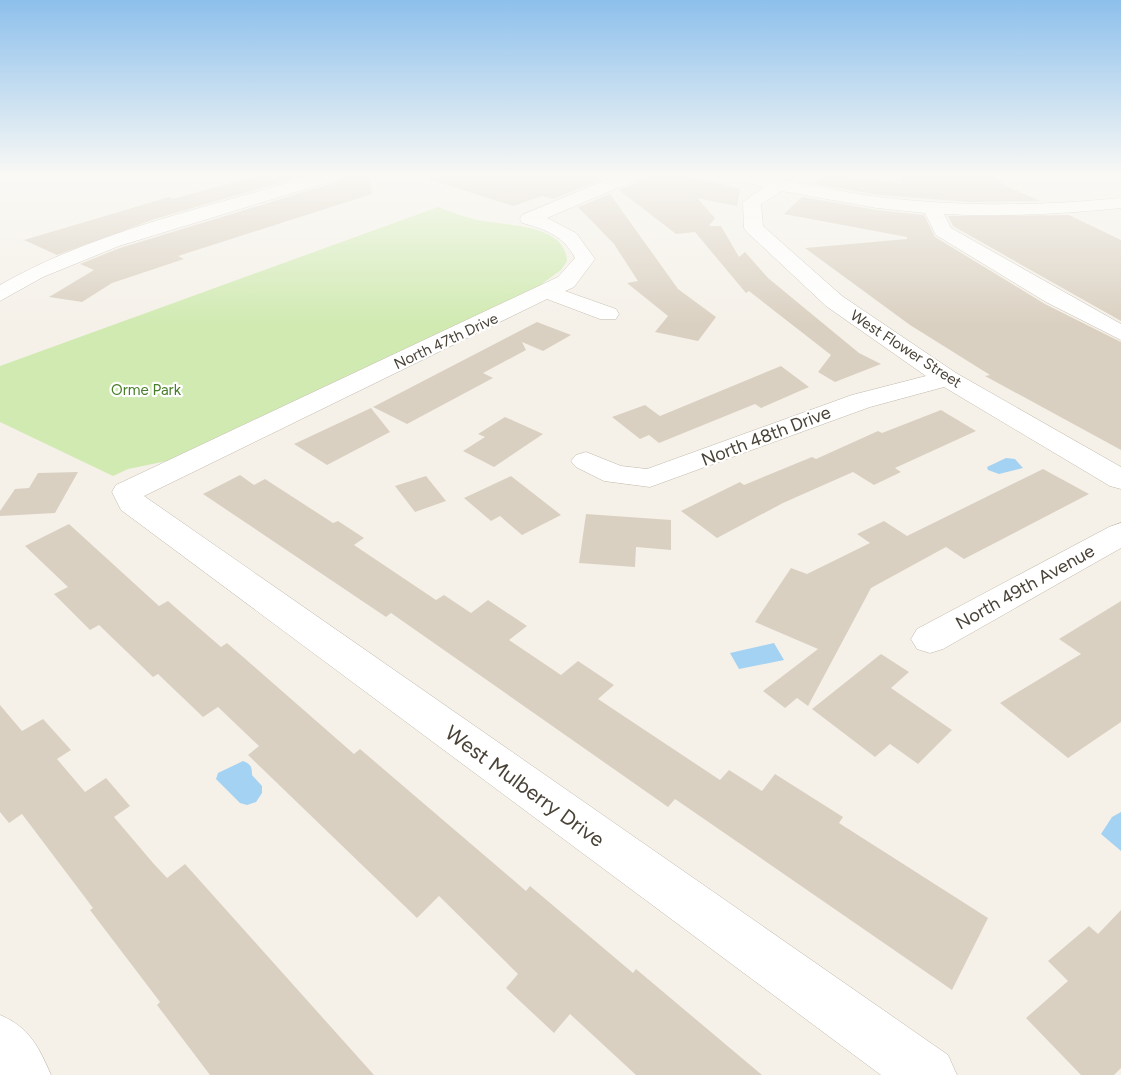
<svg xmlns="http://www.w3.org/2000/svg" width="1121" height="1075" font-family="Figtree,sans-serif">
<rect width="100%" height="100%" fill="#f5f1e9"/>
<path fill="#d0eab1" d="M 438,207 C 451,212 464,217 478,220 C 505,226 565,223 567,261 L 561,270 L 539,286 L 167,461 L 128,469 L 113,476 L 0,422 L 0,366 Z"/>
<path fill="#a4d2f3" d="M 1006,458 L 1015,459 L 1023,468 L 999,474 L 988,470 L 987,467 Z
M 774,643 L 784,660 L 739,669 L 730,653 Z
M 243,761 C 251,764 252,767 252,775 L 262,786 L 262,793 L 256,802 L 247,805 L 240,803 L 216,779 L 218,773 Z
M 1121,812 L 1121,851 L 1101,834 L 1112,817 Z"/>
<path fill="#dad0c1" d="M 261,174 L 309,174 L 155,219 L 57,255 L 24,240 L 169,197 L 173,199 Z
M 346,174 L 369,174 L 372,194 L 178,256 L 184,259 L 112,283 L 82,302 L 49,297 L 94,270 L 80,264 L 120,248 L 343,180 Z
M 429,174 L 596,174 L 600,180 L 553,199 L 542,196 L 513,206 L 428,179 Z
M 645,174 L 683,174 L 740,189 L 737,206 L 697,198 L 715,218 L 709,226 L 721,226 L 739,257 L 745,252 L 768,278 L 859,353 L 881,364 L 835,382 L 818,372 L 831,355 L 749,291 L 746,293 L 695,232 L 676,234 L 619,190 L 642,180 Z
M 825,174 L 901,183 L 901,174 L 993,174 L 1002,184 L 1040,201 L 970,202 L 879,195 L 815,184 Z
M 610,194 L 678,289 L 716,317 L 698,341 L 655,332 L 668,316 L 627,283 L 638,281 L 614,244 L 578,207 Z
M 802,197 L 877,210 L 924,215 L 935,237 L 1045,304 L 1121,342 L 1121,450 L 985,376 L 990,375 L 910,325 L 805,248 L 907,239 L 907,237 L 784,214 Z
M 1069,215 L 1121,240 L 1121,321 L 953,226 L 948,216 Z
M 537,322 L 571,335 L 543,351 L 522,342 L 526,350 L 483,373 L 493,378 L 407,424 L 373,407 Z
M 781,366 L 809,387 L 761,408 L 755,404 L 659,443 L 649,435 L 640,439 L 612,417 L 645,405 L 660,416 Z
M 371,408 L 390,432 L 327,465 L 294,444 Z
M 941,410 L 976,431 L 895,468 L 901,472 L 874,485 L 853,472 L 783,503 L 717,538 L 681,511 L 740,482 L 744,485 L 812,457 L 816,459 L 878,431 L 882,433 Z
M 505,417 L 543,434 L 494,467 L 463,451 L 485,437 L 478,434 Z
M 1043,469 L 1089,494 L 964,559 L 946,547 L 871,588 L 808,706 L 797,698 L 785,708 L 763,691 L 818,649 L 755,622 L 791,568 L 807,574 L 870,543 L 857,534 L 884,521 L 907,536 Z
M 78,472 L 55,513 L 0,516 L 0,511 L 15,489 L 29,488 L 38,473 Z
M 240,475 L 254,485 L 265,479 L 333,523 L 338,521 L 364,538 L 354,545 L 436,600 L 444,595 L 471,613 L 488,600 L 527,626 L 509,640 L 561,675 L 578,661 L 614,685 L 598,699 L 720,780 L 729,770 L 762,791 L 775,774 L 843,817 L 839,823 L 988,918 L 952,990 L 675,799 L 668,807 L 391,613 L 386,617 L 203,494 Z
M 426,476 L 446,501 L 415,512 L 395,486 Z
M 511,476 L 561,515 L 522,535 L 500,516 L 491,521 L 464,498 Z
M 586,514 L 671,520 L 671,550 L 636,547 L 635,567 L 579,563 Z
M 69,524 L 159,606 L 168,601 L 221,647 L 227,643 L 354,754 L 360,749 L 526,891 L 530,886 L 633,973 L 636,969 L 762,1075 L 636,1075 L 570,1014 L 554,1033 L 506,988 L 518,974 L 439,896 L 417,918 L 248,755 L 259,746 L 218,707 L 203,717 L 158,674 L 153,677 L 99,625 L 90,630 L 54,594 L 68,587 L 25,546 Z
M 1121,601 L 1121,722 L 1068,758 L 1000,703 L 1081,654 L 1059,639 Z
M 881,654 L 909,672 L 891,688 L 952,730 L 918,764 L 890,744 L 875,757 L 812,709 Z
M 0,705 L 22,731 L 43,719 L 71,750 L 57,759 L 85,792 L 106,778 L 130,806 L 114,817 L 153,863 L 167,878 L 185,864 L 374,1075 L 210,1075 L 157,1005 L 160,1002 L 90,910 L 93,908 L 22,814 L 9,823 L 0,812 Z
M 1121,910 L 1121,1068 L 1114,1075 L 1081,1075 L 1026,1018 L 1068,981 L 1048,961 L 1089,926 L 1098,934 Z"/>
<g fill="none" stroke-linecap="round" stroke-linejoin="round">
<defs>
<path id="minor" d="M 620,174 L 643,174 L 641,178 L 547,218 L 576,233 L 595,259 L 574,287 L 565,291 L 616,309 L 619,314 L 616,319 L 600,319 L 547,299 L 144,496 L 948,1055 L 957,1075 L 881,1075 L 121,510 L 112,492 L 116,485 L 558,277 L 575,258 C 564,236 545,229 522,223 L 520,219 L 522,215 Z
M 725,174 C 776,174 827,191 879,197 C 960,207 1040,206 1121,198 L 1121,208 C 1062,214 1003,217 944,214 L 951,228 L 1121,324 L 1121,340 L 1046,302 L 936,235 L 925,213 L 877,208 L 782,191 L 761,204 L 763,226 L 842,296 L 956,373 L 1121,467 L 1121,489 L 1110,486 L 944,387 L 870,407 L 650,487 L 604,481 L 576,467 L 571,461 L 576,455 L 586,452 L 621,466 L 647,469 L 852,395 L 926,376 L 826,306 L 747,232 L 744,228 L 743,202 L 764,187 L 727,178 Z
M 1121,523 L 1121,548 L 943,649 L 930,653 L 917,649 L 911,639 L 917,629 L 1109,527 Z"/>
<path id="tertiary" d="M 318,174 L 344,174 L 342,178 L 119,246 L 43,277 L 0,301 L 0,285 C 96,230 213,206 318,174 Z
M 0,1015 C 29,1027 39,1047 51,1075 L 0,1075 Z"/>
</defs>
<use href="#minor" stroke="#c1b9ab" stroke-width="1"/>
<use href="#tertiary" stroke="#c1b9ab" stroke-width="1"/>
<use href="#minor" fill="#fff" fill-rule="evenodd"/>
<use href="#tertiary" fill="#fff" fill-rule="evenodd"/>
</g>
<linearGradient id="sky" x2="0" y2="1"><stop stop-color="#8dc0ec"/><stop offset="0.54" stop-color="#faf9f5"/><stop offset="1" stop-color="#faf9f5" stop-opacity="0"/></linearGradient>
<rect width="1121" height="325" fill="url(#sky)"/>
<g text-anchor="middle" dominant-baseline="central" stroke-width="4.5" stroke-linejoin="round" paint-order="stroke">
<g font-size="15" fill="#494237" stroke="#fff">
<text transform="translate(446 341) rotate(-25)">North 47th Drive</text>
<text transform="translate(906 349) rotate(33)">West Flower Street</text>
</g>
<g font-size="15" fill="#477e27" stroke="#fff">
<text x="146" y="390">Orme Park</text>
</g>
<g font-size="18" fill="#494237" stroke="#fff">
<text transform="translate(766 436) rotate(-21)">North 48th Drive</text>
<text transform="translate(1025 587) rotate(-29)">North 49th Avenue</text>
</g>
<g font-size="21" fill="#494237" stroke="#fff">
<text transform="translate(525 786) rotate(36)">West Mulberry Drive</text>
</g>
</g>
</svg>
